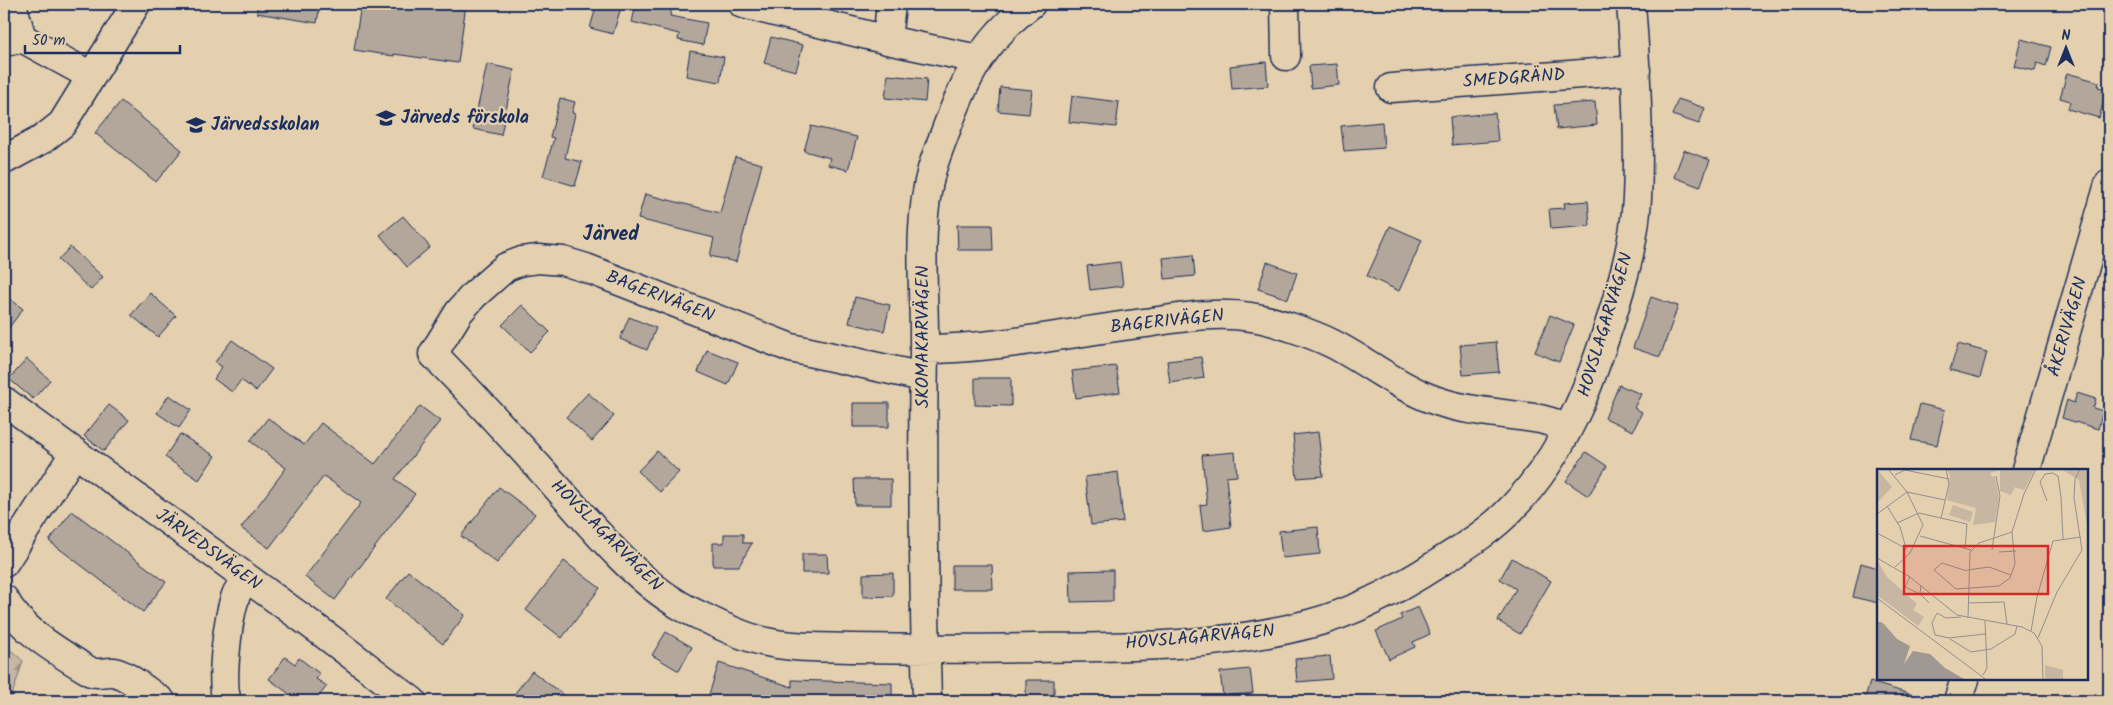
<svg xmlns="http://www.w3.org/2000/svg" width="2113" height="705" font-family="Kalam,sans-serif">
<defs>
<pattern id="forest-firs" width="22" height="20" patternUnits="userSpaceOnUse" patternTransform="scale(1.25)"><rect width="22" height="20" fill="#c7b7a2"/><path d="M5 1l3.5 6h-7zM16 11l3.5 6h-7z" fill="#a19587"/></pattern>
</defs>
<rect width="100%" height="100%" fill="#e4cfae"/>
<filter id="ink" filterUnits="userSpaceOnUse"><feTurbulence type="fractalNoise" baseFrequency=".02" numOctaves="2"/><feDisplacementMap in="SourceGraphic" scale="10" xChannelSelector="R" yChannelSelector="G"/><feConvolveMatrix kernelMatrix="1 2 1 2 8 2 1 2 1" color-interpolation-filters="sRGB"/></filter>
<g filter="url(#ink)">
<path fill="url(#forest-firs)" stroke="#717380" d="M 4,644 L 23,661 L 10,701 L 4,701 Z"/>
<path fill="#b2a79a" stroke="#1b2f5e" d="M 257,4 L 320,4 L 317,23 L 257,13 Z
M 361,4 L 466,4 L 458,63 L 394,54 L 394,56 L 354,50 Z
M 597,4 L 622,4 L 613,34 L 590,28 Z
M 640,4 L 673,4 L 670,16 L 707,23 L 703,45 L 678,40 L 679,34 L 632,22 L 635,9 L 638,10 Z
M 771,37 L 803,45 L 796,71 L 764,63 Z
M 2021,39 L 2051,47 L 2046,66 L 2037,63 L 2035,71 L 2014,66 Z
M 690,51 L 724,57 L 720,82 L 686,76 Z
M 1266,62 L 1268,86 L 1232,89 L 1230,66 Z
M 487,64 L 514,70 L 501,135 L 473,129 Z
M 1337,64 L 1339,85 L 1311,88 L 1309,66 Z
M 2067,73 L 2099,82 L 2098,87 L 2107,89 L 2099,118 L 2068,109 L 2070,101 L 2060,98 Z
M 888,75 L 927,79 L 925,102 L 885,98 Z
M 1000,87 L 1032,90 L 1029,114 L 998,111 Z
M 1072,96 L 1119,102 L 1116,127 L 1069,122 Z
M 560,98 L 575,102 L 572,113 L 575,114 L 565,158 L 582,162 L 575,186 L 543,176 L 554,138 L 550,137 Z
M 1678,99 L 1705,108 L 1699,124 L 1672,115 Z
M 121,101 L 182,150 L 156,182 L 95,133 Z
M 1595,102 L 1597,125 L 1557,129 L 1554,105 Z
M 1495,113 L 1498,141 L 1452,145 L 1450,117 Z
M 1382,122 L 1384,148 L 1344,151 L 1341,126 Z
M 811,126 L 857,137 L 848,170 L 828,165 L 830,158 L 804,151 Z
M 1684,150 L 1710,160 L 1700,187 L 1674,177 Z
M 735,157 L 762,164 L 736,262 L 710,256 L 714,238 L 638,219 L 645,194 L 720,213 Z
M 1588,201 L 1590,226 L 1551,229 L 1549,209 L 1565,208 L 1564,203 Z
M 403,216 L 430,247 L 407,267 L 380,235 Z
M 957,225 L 992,225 L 993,250 L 958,250 Z
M 1390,226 L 1422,240 L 1399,291 L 1367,276 Z
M 70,247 L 103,277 L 91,290 L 58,260 Z
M 1193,255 L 1195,276 L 1165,279 L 1163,258 Z
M 1120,262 L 1123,286 L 1090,290 L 1087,266 Z
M 1267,262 L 1297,273 L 1288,299 L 1258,289 Z
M 150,293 L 176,316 L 158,337 L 131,315 Z
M 4,294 L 23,309 L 4,334 Z
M 855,297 L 890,305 L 884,331 L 849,323 Z
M 1651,297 L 1678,306 L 1660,357 L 1633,348 Z
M 522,305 L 550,332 L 530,352 L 502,325 Z
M 1550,315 L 1574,325 L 1559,362 L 1535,352 Z
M 629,317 L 656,328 L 647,350 L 620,339 Z
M 232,340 L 272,369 L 256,391 L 241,380 L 232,392 L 214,379 L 222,367 L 215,362 Z
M 1496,342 L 1499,372 L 1463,375 L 1460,345 Z
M 1958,344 L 1987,352 L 1980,378 L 1950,370 Z
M 707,350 L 738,362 L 728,385 L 698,372 Z
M 1201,357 L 1204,378 L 1170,383 L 1167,361 Z
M 27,359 L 50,380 L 33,399 L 9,379 Z
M 1116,366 L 1120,392 L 1076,398 L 1072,371 Z
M 975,378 L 1011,378 L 1011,406 L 975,405 Z
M 1619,385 L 1641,394 L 1634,408 L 1642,412 L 1633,431 L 1605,418 Z
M 588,393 L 614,416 L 592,441 L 566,417 Z
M 2077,393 L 2096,399 L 2093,408 L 2103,411 L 2098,429 L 2062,418 L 2067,400 L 2074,403 Z
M 169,395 L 191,410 L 179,428 L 157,413 Z
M 853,403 L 889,403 L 889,427 L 853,427 Z
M 1920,404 L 1945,410 L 1937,445 L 1911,440 Z
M 109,405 L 129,420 L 104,451 L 84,436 Z
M 420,406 L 440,421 L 395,479 L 415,494 L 335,600 L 305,577 L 361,503 L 324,476 L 269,548 L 241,528 L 286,468 L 250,441 L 268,418 L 304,445 L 321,423 L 375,464 Z
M 1318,432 L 1323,476 L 1297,478 L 1293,435 Z
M 180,434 L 215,456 L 199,480 L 165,457 Z
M 657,451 L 679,472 L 660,492 L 638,471 Z
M 1235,452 L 1237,476 L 1226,477 L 1231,527 L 1203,531 L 1200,505 L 1207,504 L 1202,455 Z
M 1586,452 L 1607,466 L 1588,496 L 1566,481 Z
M 1118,472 L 1123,522 L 1091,525 L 1085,477 Z
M 854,479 L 891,479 L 891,505 L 855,505 Z
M 499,487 L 535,514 L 497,563 L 461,536 Z
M 72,511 L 166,582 L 143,612 L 49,541 Z
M 1318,527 L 1320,554 L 1282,558 L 1279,531 Z
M 724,534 L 743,534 L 743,543 L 752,543 L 739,566 L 713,566 L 713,543 L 724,543 Z
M 802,554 L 827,554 L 828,573 L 802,573 Z
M 1512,558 L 1551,581 L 1520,634 L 1498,621 L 1516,589 L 1500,579 Z
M 564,561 L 600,588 L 562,638 L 526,610 Z
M 1861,563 L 1878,568 L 1878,603 L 1853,597 Z
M 952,565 L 992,565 L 993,589 L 952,589 Z
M 1113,570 L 1113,601 L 1071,602 L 1070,571 Z
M 408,571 L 465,615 L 443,644 L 386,599 Z
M 893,573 L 893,596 L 863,597 L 863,574 Z
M 1418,607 L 1430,634 L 1413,642 L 1415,647 L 1389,659 L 1376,631 L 1402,619 L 1400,615 Z
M 666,632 L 692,647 L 679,671 L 652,655 Z
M 1330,656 L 1332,679 L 1297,682 L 1295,659 Z
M 285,657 L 295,664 L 299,658 L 320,674 L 316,679 L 327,686 L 315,701 L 299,701 L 269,679 Z
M 719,663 L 792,687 L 792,680 L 892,683 L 892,701 L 707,701 Z
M 1250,669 L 1253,693 L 1223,696 L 1220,672 Z
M 532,671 L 571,701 L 509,701 Z
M 1026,680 L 1054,680 L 1054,701 L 1026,701 Z
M 1870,682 L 1920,697 L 1920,701 L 1864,701 Z"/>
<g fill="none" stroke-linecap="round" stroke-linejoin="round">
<defs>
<path id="minor" d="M 12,4 L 22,38
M 743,4 L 887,40 L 978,59
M 1285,4 L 1286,56
M 887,40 L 891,4
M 4,42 L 22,38 L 91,76
M 1391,88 L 1636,70
M 4,160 L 43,139 L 62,124 L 136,4
M 924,349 C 998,349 1071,332 1145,323 C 1180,318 1216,311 1251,317 C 1273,320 1313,334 1333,344 C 1366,361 1394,384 1429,398 C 1463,412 1504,413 1540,419 L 1551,422 L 1567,430
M 923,377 L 791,348 L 586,268 L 563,261 L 538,259 L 522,261 L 506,267 L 474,295 L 459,312 L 433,354 C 475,396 514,440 554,484 C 588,522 630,574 673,601 C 683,608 694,613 705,618 C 723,627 742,636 762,641 C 790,648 822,647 850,648 C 913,649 974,649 1036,648 C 1127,647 1222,647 1309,624 C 1356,612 1397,590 1437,564 C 1464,547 1492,530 1514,506 C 1565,452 1589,388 1611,319 C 1623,280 1635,240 1637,198 C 1640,134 1636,68 1631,4
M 4,401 L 324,634 L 412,701
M 2026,470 L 2109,184
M 4,563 L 75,452
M 4,599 C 22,632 59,652 91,672 C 99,675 106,671 114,672 C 128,675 149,693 161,701
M 227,701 C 220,681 228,616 236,595 C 238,589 243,584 247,579
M 927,701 C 924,584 922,467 924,350 C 925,290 916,227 932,169 C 936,156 941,143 946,130 C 966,76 984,40 1031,4
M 1958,701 L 1965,679"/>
</defs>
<use href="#minor" stroke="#1b2f5e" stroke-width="31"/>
<use href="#minor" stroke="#e4cfae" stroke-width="28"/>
</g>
</g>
<defs>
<symbol id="school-bare" viewBox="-9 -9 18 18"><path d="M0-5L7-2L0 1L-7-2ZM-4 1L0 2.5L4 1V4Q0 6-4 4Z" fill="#1b2f5e" stroke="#e4cfae" stroke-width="2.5" paint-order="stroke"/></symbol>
</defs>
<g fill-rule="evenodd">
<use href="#school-bare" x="372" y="104" width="28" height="28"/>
<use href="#school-bare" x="182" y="111" width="28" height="28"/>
</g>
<g text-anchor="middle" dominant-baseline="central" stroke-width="4.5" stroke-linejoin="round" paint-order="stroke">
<g font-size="18" fill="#1b2f5e" stroke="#e4cfae">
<text transform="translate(1514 79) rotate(-4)">SMEDGRÄND</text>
<text transform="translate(660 297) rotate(21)">BAGERIVÄGEN</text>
<text transform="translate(1167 322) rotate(-6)">BAGERIVÄGEN</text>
<text transform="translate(1606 325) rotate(-73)">HOVSLAGARVÄGEN</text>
<text transform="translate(2068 327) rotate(-74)">ÅKERIVÄGEN</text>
<text transform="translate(923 337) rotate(-90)">SKOMAKARVÄGEN</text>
<text transform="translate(606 536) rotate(45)">HOVSLAGARVÄGEN</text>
<text transform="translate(208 550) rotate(36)">JÄRVEDSVÄGEN</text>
<text transform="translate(1200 638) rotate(-5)">HOVSLAGARVÄGEN</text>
</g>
<g font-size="18" font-weight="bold" fill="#1b2f5e" stroke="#e4cfae" text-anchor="start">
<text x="401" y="118">Järveds förskola</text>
<text x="211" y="125">Järvedsskolan</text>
</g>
<g font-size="20" font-weight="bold" fill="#1b2f5e" stroke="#e4cfae">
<text x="611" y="235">Järved</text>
</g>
</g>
<g transform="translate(1877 469)">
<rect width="211" height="211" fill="#e4cfae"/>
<path d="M 168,196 L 186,201 L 186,211 L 168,212 Z" fill="#c7b7a2"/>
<path d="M 0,0 L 15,18 L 0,34 ZM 70,0 L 158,0 L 147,21 L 138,18 L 134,26 L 123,22 L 123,1 L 113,4 L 115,8 L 118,7 L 122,28 L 118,53 L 96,56 L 99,39 L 70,31 L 73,7 ZM 184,0 L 211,0 L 211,62 L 202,11 ZM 0,91 L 10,108 L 40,135 L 36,141 L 47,148 L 41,157 L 0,126 Z" fill="#c7b7a2"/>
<path d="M 76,36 L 96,43 L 93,53 L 72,46 Z" fill="#c7b7a2"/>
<path d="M 0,152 L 6,154 L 20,170 L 33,177 L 27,195 L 36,182 L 53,185 L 68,199 L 89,211 L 0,211 Z" fill="#a09893"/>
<path fill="none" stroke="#948f8e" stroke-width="1" d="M 11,0 L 30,23 L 46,56 L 33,84 L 18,98M 18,6 L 28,1 L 72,10M 170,32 L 163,13 L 168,5 L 176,4 L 181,7 L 184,28 L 186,70M 10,37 L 23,58 L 29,79M 0,45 L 30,23 L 68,31M 64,49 L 72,15 L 69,0M 20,54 L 42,44 L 90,55 L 88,80M 0,64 L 30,80M 43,67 L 94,81M 115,81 L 123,27 L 119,7M 122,83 L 139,82M 0,89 L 33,108 L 80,146 L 145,158 L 157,164 L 165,177 L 166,212M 90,101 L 112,98 L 134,106M 90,102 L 65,94 L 57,101 L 79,120 L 122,117 L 133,109 L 138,95 L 135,63M 33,108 L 28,118 L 43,125M 44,116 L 43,125 L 52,134M 0,129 L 111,212M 91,134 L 127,133 L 130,155M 84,148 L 69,149 L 60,144 L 55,154 L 58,166 L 72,169 L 108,165M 91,149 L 93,83 L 102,74 L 135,63 L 147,25 L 159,0M 154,162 L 160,128 L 176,72 L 204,68M 161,169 L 180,123 L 205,81 L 197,29 L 198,10 L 203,0M 73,170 L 94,183 L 114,180 L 138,165 L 140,157M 106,206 L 110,199 L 108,152"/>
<path fill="#d62828" fill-opacity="0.15" stroke="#d62828" stroke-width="2.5" d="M 27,77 L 171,77 L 171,125 L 27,125 Z"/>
<rect width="211" height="211" fill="none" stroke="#1b2f5e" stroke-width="2.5"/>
</g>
<rect width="2113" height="705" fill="none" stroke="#e4cfae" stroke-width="20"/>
<rect x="10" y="10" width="2093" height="685" fill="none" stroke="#1b2f5e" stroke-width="2" filter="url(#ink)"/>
<g transform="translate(2066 48)" stroke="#e4cfae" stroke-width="4" paint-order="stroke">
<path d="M0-4L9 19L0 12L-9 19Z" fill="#1b2f5e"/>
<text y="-8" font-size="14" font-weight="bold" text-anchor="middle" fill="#1b2f5e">N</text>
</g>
<path d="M25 45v8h155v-8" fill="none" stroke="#1b2f5e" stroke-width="2.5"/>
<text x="32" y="45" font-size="15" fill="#1b2f5e" stroke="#e4cfae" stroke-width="4" paint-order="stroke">50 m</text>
</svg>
